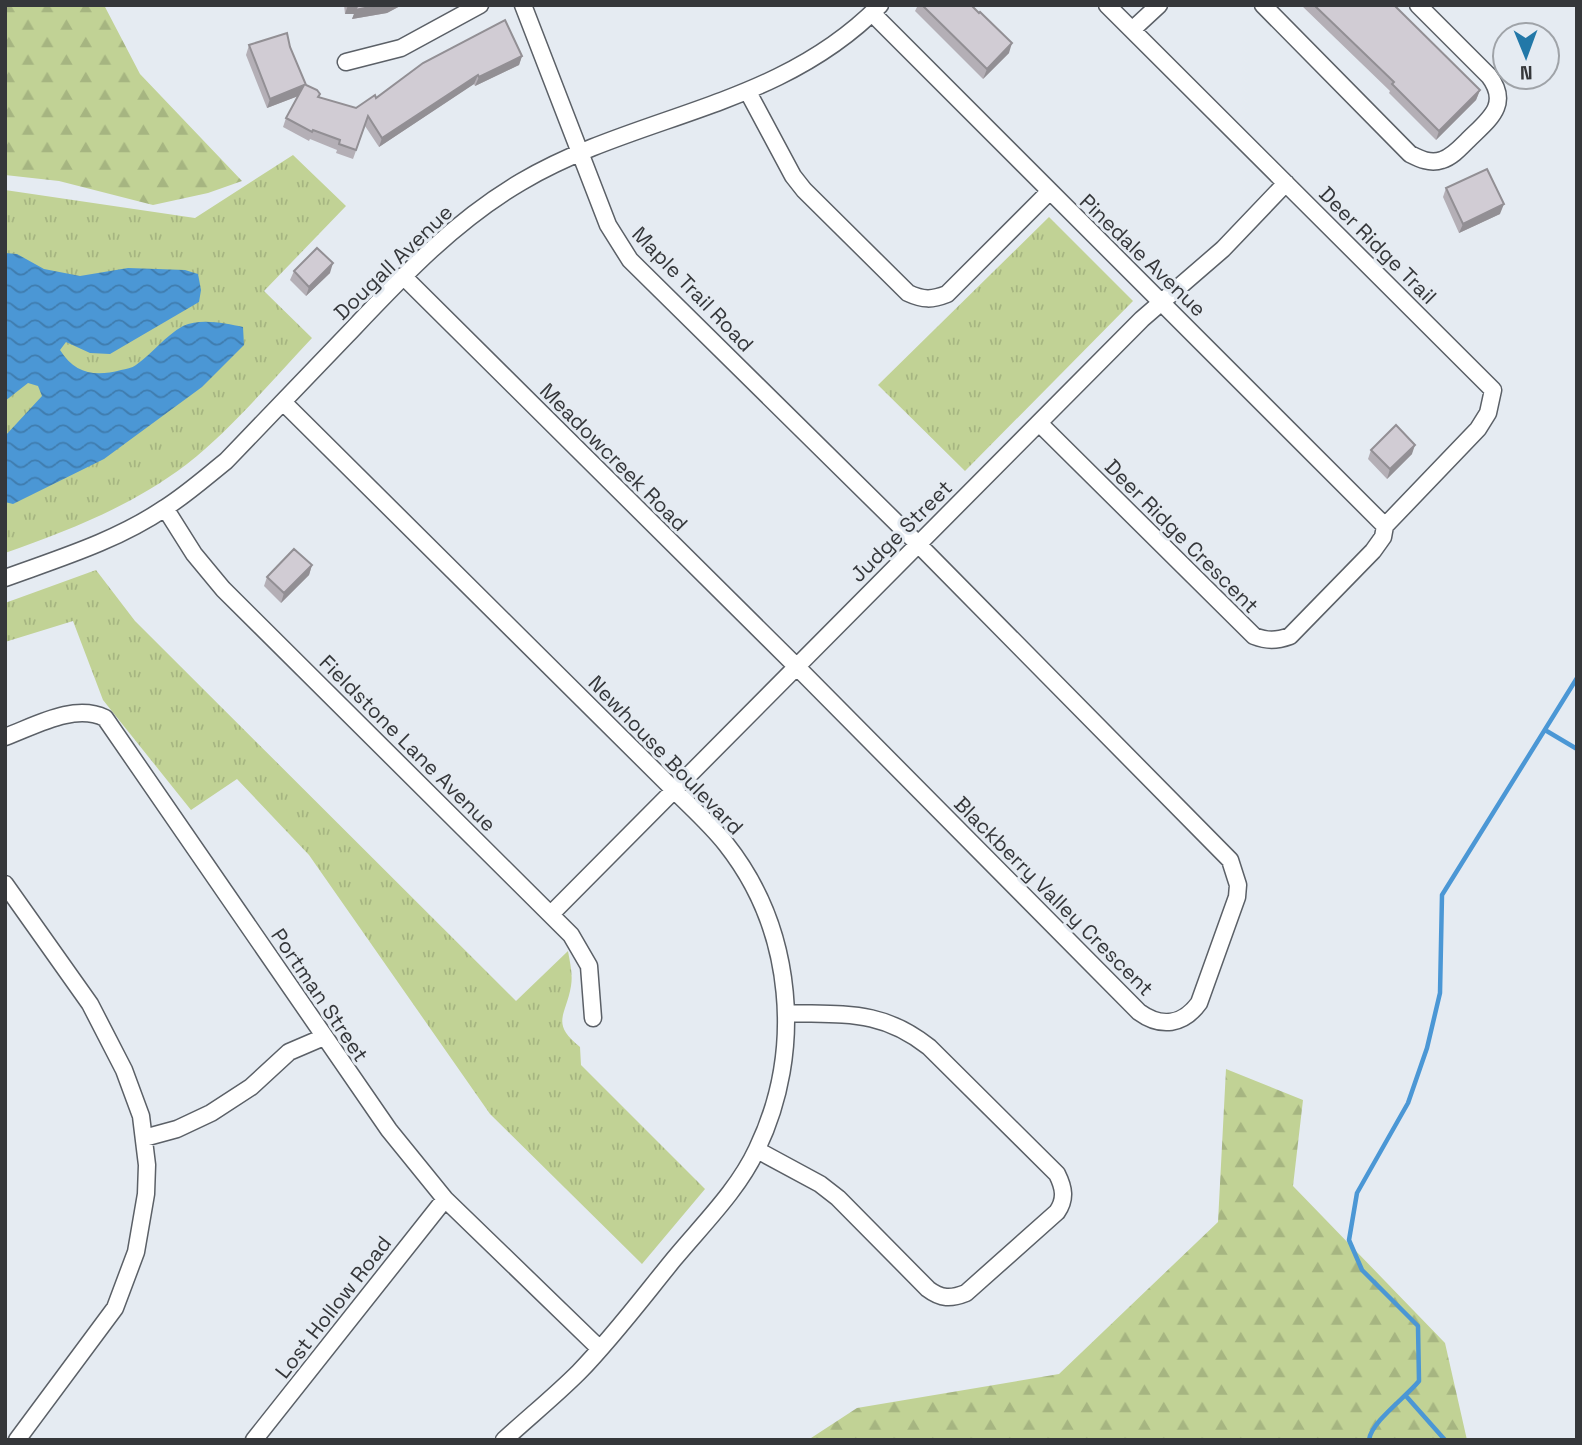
<svg xmlns="http://www.w3.org/2000/svg" width="1582" height="1445" font-family="'Space Grotesk',sans-serif">
<defs>
<pattern id="forest-firs" width="22" height="20" patternUnits="userSpaceOnUse" patternTransform="scale(1.75)"><rect width="22" height="20" fill="#c1d295"/><path d="M5 1l3.5 6h-7zM16 11l3.5 6h-7z" fill="#a6b581"/></pattern>
<pattern id="park-tufts" width="24" height="20" patternUnits="userSpaceOnUse" patternTransform="scale(1.75)"><rect width="24" height="20" fill="#c1d295"/><path d="M3 7l-1-3M5 7V3M7 7l1-3M15 17l-1-3M17 17v-4M19 17l1-3" fill="none" stroke="#a6b581"/></pattern>
<pattern id="water-waves" width="16" height="10" patternUnits="userSpaceOnUse" patternTransform="scale(1.75)"><rect width="16" height="10" fill="#4b97d5"/><path d="M0 5q4-4 8 0t8 0" fill="none" stroke="#3f7cae"/></pattern>
</defs>
<rect width="100%" height="100%" fill="#e5ebf2"/>
<path fill="url(#forest-firs)" d="M 5,5 L 104,5 L 140,74 L 242,181 L 208,193 L 153,205 L 59,181 L 5,175 Z
M 1226,1069 L 1303,1100 L 1293,1186 L 1445,1343 L 1467,1440 L 808,1440 L 857,1408 L 1059,1374 L 1218,1222 Z"/>
<path fill="url(#park-tufts)" d="M 293,155 L 346,206 L 264,291 L 312,338 C 272,380 233,428 187,464 C 132,506 70,530 5,553 L 5,190 L 195,218 Z
M 1049,217 L 1133,301 L 965,471 L 878,385 Z
M 96,570 L 135,621 L 516,1001 L 568,951 C 570,963 573,974 571,986 C 566,1016 550,1023 580,1047 L 581,1065 L 705,1189 L 642,1264 L 490,1114 L 309,855 L 237,779 L 191,810 L 103,700 L 73,621 L 5,642 L 5,603 Z"/>
<path fill="url(#water-waves)" d="M 5,253 L 17,254 L 44,269 L 80,276 L 128,268 L 185,270 L 198,274 L 201,290 L 199,302 L 110,354 L 90,353 L 66,342 L 60,350 C 75,374 95,377 121,370 C 126,369 132,368 136,365 C 153,353 165,336 183,326 C 200,318 225,323 243,327 L 244,345 L 202,387 L 104,459 L 13,504 L 5,502 L 5,436 L 42,396 L 38,386 L 28,383 L 5,401 Z"/>
<g fill="none" stroke-linecap="round" stroke-linejoin="round">
<path stroke="#4b97d5" stroke-width="4.5" d="M 1545,730 L 1577,749
M 1406,1396 L 1445,1440
M 1369,1440 C 1371,1422 1406,1397 1419,1381 L 1418,1326 L 1362,1270 L 1349,1240 L 1357,1193 L 1408,1103 L 1427,1048 L 1440,993 L 1442,895 L 1577,678"/>
<defs>
<path id="minor" d="M 1107,5 L 1493,390 L 1488,413 L 1478,429 L 1385,526
M 1263,5 L 1410,154 C 1420,159 1430,164 1442,160 C 1452,157 1460,148 1468,140 C 1488,120 1511,105 1489,76 L 1418,5
M 872,13 L 1385,526
M 1132,30 L 1159,5
M 346,62 L 401,48 L 480,5
M 748,92 L 793,176 L 804,190 L 908,293 C 923,300 932,300 947,294 L 1049,192
M 403,276 L 796,666 L 1139,1012 C 1161,1028 1183,1025 1199,1003 L 1237,897 L 1238,885 L 1230,860 L 918,544 L 630,260 L 608,225 L 523,5
M 283,402 L 675,791 C 692,808 711,825 726,844 C 794,930 804,1051 757,1149 C 738,1190 703,1224 674,1259 C 643,1297 613,1337 579,1372 C 555,1396 529,1417 504,1440
M 1039,423 L 1254,636 C 1267,641 1276,641 1290,636 L 1373,551 L 1383,537 L 1385,526
M 165,508 L 194,554 L 223,589 L 571,935 L 589,966 L 593,1018
M 5,578 C 60,558 116,541 165,508 C 187,494 206,477 226,461 C 266,419 307,377 347,335 C 401,278 453,222 521,182 C 638,113 778,109 880,5
M 5,737 C 35,726 74,703 105,718 L 389,1130 L 445,1199 L 600,1349
M 5,884 L 90,1004 L 124,1070 L 141,1116 L 147,1165 L 146,1194 L 136,1252 L 115,1308 L 17,1440
M 551,914 L 1142,319 L 1223,249 L 1286,183
M 144,1138 L 177,1129 L 211,1113 L 251,1087 L 289,1052 L 324,1037
M 757,1150 L 820,1184 L 838,1198 L 928,1289 C 941,1299 951,1299 966,1293 L 1057,1212 C 1066,1199 1064,1188 1057,1174 L 929,1047 C 881,1009 844,1015 787,1013
M 254,1440 L 445,1199"/>
</defs>
<use href="#minor" stroke="#5b6067" stroke-width="19"/>
<use href="#minor" stroke="#fff" stroke-width="16"/>
</g>
<path fill="#b4afb6" d="M 344,5 L 402,5 L 387,13 L 352,19 L 354,14 L 345,14 Z
M 918,5 L 971,5 L 1009,53 L 983,79 L 915,11 Z
M 1301,5 L 1394,5 L 1480,90 L 1476,100 L 1436,140 L 1389,93 L 1390,91 Z
M 249,45 L 290,47 L 306,85 L 319,97 L 356,108 L 376,98 L 522,56 L 519,65 L 475,86 L 474,84 L 379,147 L 365,126 L 353,159 L 336,153 L 337,150 L 310,139 L 309,141 L 283,127 L 286,118 L 298,96 L 267,108 L 246,55 Z
M 1446,188 L 1500,214 L 1459,233 L 1443,197 Z
M 294,271 L 330,273 L 306,296 L 290,280 Z
M 1371,450 L 1412,454 L 1387,479 L 1368,459 Z
M 312,565 L 309,575 L 281,603 L 264,586 L 267,577 Z"/>
<path fill="#928f94" d="M 348,5 L 402,5 L 387,13 L 352,19 L 354,14 L 345,14 Z
M 1012,43 L 1009,53 L 983,79 L 987,69 Z
M 522,56 L 519,65 L 475,86 L 479,77 Z
M 478,75 L 474,84 L 379,147 L 382,138 Z
M 304,85 L 301,95 L 267,108 L 270,99 Z
M 1480,90 L 1476,100 L 1436,140 L 1439,131 Z
M 1504,204 L 1500,214 L 1459,233 L 1463,224 Z
M 333,263 L 330,273 L 306,296 L 309,287 Z
M 1415,445 L 1412,454 L 1387,479 L 1390,469 Z
M 312,565 L 309,575 L 281,603 L 284,593 Z"/>
<path fill="#d1ccd4" stroke="#928f94" stroke-width="2" d="M 358,5 L 380,5 L 355,10 Z
M 922,5 L 971,5 L 979,13 L 980,12 L 1012,43 L 987,69 Z
M 1314,5 L 1394,5 L 1480,90 L 1439,131 L 1392,84 L 1394,82 Z
M 505,20 L 522,56 L 479,77 L 478,75 L 382,138 L 368,116 L 356,150 L 339,144 L 340,140 L 313,130 L 312,132 L 286,118 L 304,85 L 270,99 L 249,45 L 287,33 L 290,47 L 306,85 L 317,90 L 320,94 L 318,97 L 356,108 L 375,95 L 376,98 L 423,63 Z
M 1487,169 L 1504,204 L 1463,224 L 1446,188 Z
M 317,248 L 333,263 L 309,287 L 294,271 Z
M 1396,425 L 1415,445 L 1390,469 L 1371,450 Z
M 294,549 L 312,565 L 284,593 L 267,577 Z"/>
<g text-anchor="middle" dominant-baseline="central" stroke-width="6" stroke-linejoin="round" paint-order="stroke">
<g font-size="21" fill="#35373a" stroke="#e5ebf2">
<text transform="translate(1378 245) rotate(45)">Deer Ridge Trail</text>
<text transform="translate(1143 255) rotate(44)">Pinedale Avenue</text>
<text transform="translate(393 262) rotate(-44)">Dougall Avenue</text>
<text transform="translate(693 289) rotate(46)">Maple Trail Road</text>
<text transform="translate(614 457) rotate(45)">Meadowcreek Road</text>
<text transform="translate(901 531) rotate(-45)">Judge Street</text>
<text transform="translate(1182 536) rotate(45)">Deer Ridge Crescent</text>
<text transform="translate(408 743) rotate(45)">Fieldstone Lane Avenue</text>
<text transform="translate(666 755) rotate(46)">Newhouse Boulevard</text>
<text transform="translate(1054 896) rotate(45)">Blackberry Valley Crescent</text>
<text transform="translate(320 995) rotate(56)">Portman Street</text>
<text transform="translate(333 1307) rotate(-52)">Lost Hollow Road</text>
</g>
</g>
<rect width="1582" height="1445" fill="none" stroke="#35373a" stroke-width="14"/>
<g transform="translate(1526 56) rotate(179)"><circle r="33" fill="#e5ebf2" stroke="#9fa3a8" stroke-width="2"/>
<path d="M0-5L12 26L0 18L-12 26Z" fill="#2278a8"/>
<text y="-10" font-size="19" font-weight="bold" text-anchor="middle" fill="#35373a">N</text>
</g>
</svg>
